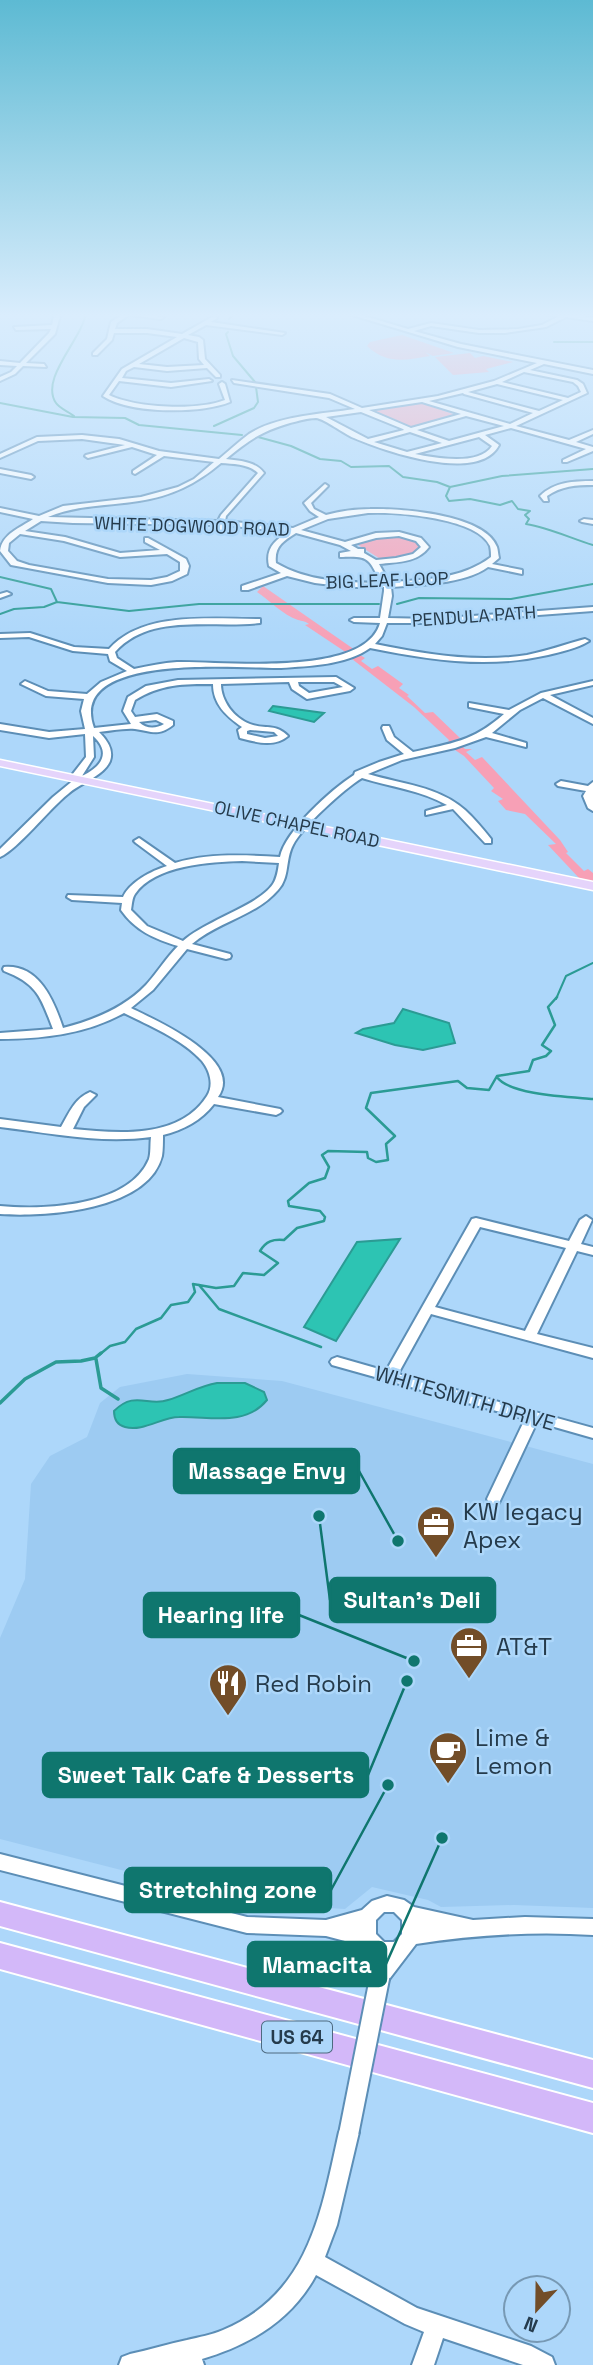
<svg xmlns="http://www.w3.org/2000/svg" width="593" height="2365" font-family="'Space Grotesk',sans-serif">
<rect width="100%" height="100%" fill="#add7fa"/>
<path fill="#9dcbf2" d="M 187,1374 L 282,1381 L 593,1464 L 593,1908 L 514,1905 L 441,1907 L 428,1900 L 372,1887 L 345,1909 L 250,1903 L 0,1839 L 0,1638 L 25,1579 L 31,1484 L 50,1456 L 87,1437 L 100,1403 L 120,1387 Z"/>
<path fill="#f7a0b6" d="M 402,335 L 454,353 L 433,356 L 425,352 L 430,356 C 406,360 387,365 367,346 L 370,342 Z
M 470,353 L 475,358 L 483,356 L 513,362 L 486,369 L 489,372 L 453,375 L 435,357 Z
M 421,403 L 456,415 L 410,428 L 375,411 Z
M 396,536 L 419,543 L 420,550 L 401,557 L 382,560 L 355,543 L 373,537 Z
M 263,586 L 355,650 L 347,653 L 305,625 L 309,624 C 305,621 302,621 298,620 C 283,615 269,600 257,592 Z
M 360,655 L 365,658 L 361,661 L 372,669 L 378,666 L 403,684 L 399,688 L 409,695 L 407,696 L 425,713 L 433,712 L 460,738 L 448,742 L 449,740 L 414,707 L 352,659 Z
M 462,746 L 465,749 L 472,749 L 466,752 L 475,760 L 482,757 L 560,840 L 568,852 L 566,853 L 584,871 L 588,869 L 593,873 L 593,881 L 579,878 L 548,845 L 556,844 L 525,814 L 506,810 L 498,801 L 503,799 L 491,791 L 494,788 L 464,756 L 452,748 Z"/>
<path fill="#2dc4b3" stroke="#2b9b94" stroke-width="2" d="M 273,706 L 324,713 L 314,722 L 269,711 Z
M 403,1009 L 449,1023 L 455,1043 L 423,1050 L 395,1045 L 356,1033 L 363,1029 L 394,1023 Z
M 400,1239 L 336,1341 L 304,1327 L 357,1242 Z
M 217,1383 L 245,1383 L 264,1392 L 267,1400 C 245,1427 210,1416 179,1417 C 162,1417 143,1432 125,1427 C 117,1425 114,1418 114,1411 C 135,1390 148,1407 168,1400 C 185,1395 199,1386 217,1383 Z"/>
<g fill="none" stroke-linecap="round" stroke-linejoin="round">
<path stroke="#2b9b94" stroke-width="2" d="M 229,319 L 236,312
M 228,332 L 226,334 L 233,356 L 255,382
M 554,342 L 593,342
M 0,403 L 73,417 L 125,418 L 139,425 L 242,435
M 74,416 C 69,412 59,408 56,403 C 39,378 83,339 86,312
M 214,426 L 254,408 L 258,402 L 256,387
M 258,437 L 291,446 L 320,459 L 341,461 L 351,467 L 389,466 L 403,477 L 437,482 L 450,487 L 502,476 L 593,469
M 450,487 L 446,496 L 449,501 L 470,499 L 500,505 L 512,501 L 518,509 L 530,511 L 525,515 L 529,519 L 526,524 C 550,528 570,538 593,545
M 0,577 L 51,589 L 57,602
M 397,604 L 419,598 L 511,599 L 593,584
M 0,614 L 14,609 L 44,607 L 57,602 L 129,611 L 199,604 L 379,604
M 556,999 L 566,976 L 593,963"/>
<path stroke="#2b9b94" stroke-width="2.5" d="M 497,1077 C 509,1095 571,1097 593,1099
M 199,1285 L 219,1309 L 321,1347
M 99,1355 L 110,1346 L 125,1342 L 136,1329 L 161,1318 L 171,1305 L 188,1302 L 195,1292 L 193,1284 L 216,1288 L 234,1286 L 243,1273 L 264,1275 L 278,1263 L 260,1251 C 266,1241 273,1239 284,1240 L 297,1228 L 324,1221 L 325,1217 L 320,1211 L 289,1206 L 288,1201 L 309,1183 L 325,1178 L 329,1167 L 322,1155 L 328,1151 L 367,1152 L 368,1158 L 376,1162 L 388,1160 L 386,1144 L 395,1136 L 366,1108 L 371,1093 L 458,1081 L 467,1088 L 489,1090 L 497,1076 L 529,1071 L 533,1060 L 546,1056 L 551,1051 L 542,1045 L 555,1025 L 548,1007 L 557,997"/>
<path stroke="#2b9b94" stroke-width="3.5" d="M 96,1359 L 101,1388 L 118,1399
M 0,1403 L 25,1379 L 56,1362 L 81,1361 L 95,1358 L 101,1353"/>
<defs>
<path id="minor" d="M 55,312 L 61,312 L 55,334 L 26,363 L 44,364 L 46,367 L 23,366 L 15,374 L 0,381 L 0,377 L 11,372 L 17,366 L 0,365 L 0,361 L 20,363 L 49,333 L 51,329 L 16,330 L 14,327 L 52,325 Z
M 122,312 L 164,317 L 161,319 L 129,315 L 117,323 L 115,329 L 147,329 L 182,334 L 214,316 L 217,318 L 211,322 L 285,333 L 282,335 L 206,325 L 188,335 L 199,337 L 203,340 L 205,359 L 220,375 L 220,377 L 216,377 L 207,368 L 167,371 L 134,367 L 126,371 L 122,378 L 171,383 L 209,379 L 212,381 L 171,387 L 119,381 L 109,395 C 136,408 197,411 225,400 L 219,384 L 222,382 L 225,384 L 230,402 C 201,414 130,414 103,396 L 122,369 L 177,337 L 147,333 L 114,333 L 112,340 L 97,355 L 93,355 L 93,353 L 107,339 L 111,322 L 123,314 ZM 184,338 L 198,342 L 199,359 L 204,365 L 167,367 L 139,364 Z
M 342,312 L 351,312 L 408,329 L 431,323 L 479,330 L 518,329 L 542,325 L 559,316 L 534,312 L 593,317 L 593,321 L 566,317 L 546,327 L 505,333 L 479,333 L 431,326 L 414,331 L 461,344 L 593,370 L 593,374 L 544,364 L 530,370 L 577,380 L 583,384 L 587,393 L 516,426 L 569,440 L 593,430 L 593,434 L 576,442 L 593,447 L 593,451 L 567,462 L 563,462 L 563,460 L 586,449 L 511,428 L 485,435 L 499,445 C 479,484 384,451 354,438 C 344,434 325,419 316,418 C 308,418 298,421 290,423 C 260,432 249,440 226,459 C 240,461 255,461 264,473 L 226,516 L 225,521 L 293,528 L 319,517 L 310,511 L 304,503 L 325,484 L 328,486 L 311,503 L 314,509 L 326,515 C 340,511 355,509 370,509 C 399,508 485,514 497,547 C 498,550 498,554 499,558 L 492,564 L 522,570 L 522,574 L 488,567 C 465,584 419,585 391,587 L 392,596 L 388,618 L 431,619 L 593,607 L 593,611 L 431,623 L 387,623 L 382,636 L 375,644 C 425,654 475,663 527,655 C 547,651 566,644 585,639 L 589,641 C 578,648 561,652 548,655 C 487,669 430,660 370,648 C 346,665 310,666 281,668 C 241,669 66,651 94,728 L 131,724 L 123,711 L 128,697 L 146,686 L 178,680 L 336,677 L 354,688 L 350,691 L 307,699 L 292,689 L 289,682 L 221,684 C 221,701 234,718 250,724 C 266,730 275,723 288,736 C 274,748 256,742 240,738 L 238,730 L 242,727 C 226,716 213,704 213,684 C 183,684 161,684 135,700 L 131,711 L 135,717 L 157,714 L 173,721 L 173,725 C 158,737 151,731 135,729 C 124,728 110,731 99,732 C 107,740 114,750 110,761 C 104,776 80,783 68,794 C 49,809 18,849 0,857 L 0,849 L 53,797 L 75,779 L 72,775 L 86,757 L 85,734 L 49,738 L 0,730 L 0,724 L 49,732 L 85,729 L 81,711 L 84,699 L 46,696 L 21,684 L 25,681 L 48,691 L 87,694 L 101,682 L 127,671 L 110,661 L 108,654 L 73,651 L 29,637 L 0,638 L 0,634 L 30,633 L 74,647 L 109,649 C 143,611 210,619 257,619 L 260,619 L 260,623 C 212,629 151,612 115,652 L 117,658 L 134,669 C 148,666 163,663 177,662 C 223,661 365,678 380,623 L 354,622 L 350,620 L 354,618 L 380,618 L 384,591 L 384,587 L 348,587 L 315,583 L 287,576 L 248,590 L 242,590 L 242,586 L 281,573 L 269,566 C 265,549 275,540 288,532 L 224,525 L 223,531 L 220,531 L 216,529 L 217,525 L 73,523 L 41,521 L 25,531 L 65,537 L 120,553 L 160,550 L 145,542 L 145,538 L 148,538 L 186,559 L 189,566 L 187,574 L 172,581 L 151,585 L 108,583 L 11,565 L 0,551 C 2,534 20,528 33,519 L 0,512 L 0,508 L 39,516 L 63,506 L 141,497 L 178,487 L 194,479 L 214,462 L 164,456 L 135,474 L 133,473 L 133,471 L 157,455 L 132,447 L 88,458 L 85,456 L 86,455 L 125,445 L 82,439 L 38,441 L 0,458 L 0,454 L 37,437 L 82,435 L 119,439 L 159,451 L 219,459 C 229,451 238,442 249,434 C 276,416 322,414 355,409 L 329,398 L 234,383 L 232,380 L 330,394 L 362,408 L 438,396 L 494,381 L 537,363 L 458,347 ZM 524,372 L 573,382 L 578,386 L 581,392 L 568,398 L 502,382 ZM 497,384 L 563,400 L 539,411 L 468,392 ZM 463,393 L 464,394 L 533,413 L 510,424 L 429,401 ZM 422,402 L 461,414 L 411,428 L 369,410 ZM 361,412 L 403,429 L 404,430 L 368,439 L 326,417 ZM 466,416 L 504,426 L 449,441 L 417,430 ZM 410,432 L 442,443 L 407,452 L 374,442 ZM 479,437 L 492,446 C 479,466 436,458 415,454 ZM 221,463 C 234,464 249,464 258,473 L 221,515 L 218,521 L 48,517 C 76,505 108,506 139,501 C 172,496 196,484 221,463 ZM 368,513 C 395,512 477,517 490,546 C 491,550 491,554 491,557 C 462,579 424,580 389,582 L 379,564 C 397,562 417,563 429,547 L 421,538 L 399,532 L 376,533 L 345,542 L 301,530 L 328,519 ZM 296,533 L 340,545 L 351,551 L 340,553 L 340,557 C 369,556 368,557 381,583 C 345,582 308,582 276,563 C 274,547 283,541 296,533 ZM 20,534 L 64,541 L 120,557 L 167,554 L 180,562 L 180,571 L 167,577 L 151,580 L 108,579 L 29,565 L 17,561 L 8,551 L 9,543 ZM 399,536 L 416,541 L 421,547 L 413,554 L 396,558 L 376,560 L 364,553 L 364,549 L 358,549 L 351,545 L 376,538 ZM 298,682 L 334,682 L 343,687 L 309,693 L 299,686 ZM 156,720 L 164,724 C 156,729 146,729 139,722 ZM 250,730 L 274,732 L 278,736 L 265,738 L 247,734 L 247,731 ZM 93,736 C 112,753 101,767 82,776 L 94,757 Z
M 0,469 L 31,475 L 34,477 L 31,479 L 0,473 Z
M 593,481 L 593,485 C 576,485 561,486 547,496 L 548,501 L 544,501 L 540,496 C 554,482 574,481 593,481 Z
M 584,519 L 593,520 L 593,524 L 582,522 L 580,521 Z
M 7,592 L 11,594 L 0,598 L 0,594 Z
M 593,681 L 593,685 L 550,695 L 593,718 L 593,724 L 543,698 L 520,710 L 492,733 L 526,743 L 526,747 L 486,737 L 455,748 L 402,760 L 368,774 C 401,784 438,786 465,810 C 475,819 483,829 491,839 L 491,843 L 485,843 L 453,809 L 426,815 L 426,811 L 447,805 C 420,790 391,787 362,778 C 344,789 302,827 293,845 C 285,860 290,877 278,890 C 256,916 217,922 192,944 L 230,954 L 231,956 L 230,958 L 226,959 L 187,949 L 153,990 L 131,1008 C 155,1020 245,1059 218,1097 L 280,1109 L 282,1111 L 280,1113 L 276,1115 L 214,1104 C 201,1121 183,1130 163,1135 C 163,1141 163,1150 162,1156 C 148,1211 45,1217 0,1214 L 0,1206 C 43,1210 129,1207 149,1159 C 151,1153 150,1144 151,1137 C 101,1144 49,1133 0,1127 L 0,1119 L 61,1127 C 69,1113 75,1098 90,1092 L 96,1095 L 84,1107 L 73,1129 C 117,1133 179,1140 207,1096 C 214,1085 210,1071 202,1061 C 182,1039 150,1026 124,1013 C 86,1034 43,1039 0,1039 L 0,1033 L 53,1029 C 41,998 38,984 4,971 L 3,969 L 4,967 C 39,964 54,1001 63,1028 C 94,1020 124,1008 146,985 C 157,973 166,958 178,946 C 154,939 135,930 121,910 L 122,903 L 72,900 L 67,897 L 68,895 L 123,897 C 130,882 151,871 167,866 L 136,843 L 134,841 L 139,838 L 175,863 C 209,853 245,855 280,857 C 285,831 332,789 354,775 L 355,772 L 379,762 L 404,754 L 387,740 L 382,728 L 383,726 L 389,726 L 394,737 L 413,752 C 452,743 472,742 504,714 L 469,707 L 469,703 L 509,710 L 541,693 ZM 242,861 L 279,863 C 278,870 277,878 273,884 C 258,906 206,920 183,941 L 147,926 L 131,910 C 132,905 132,898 135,894 C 155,865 210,862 242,861 Z
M 561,781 L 588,786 L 593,782 L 593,811 L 588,808 L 583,796 L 586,791 L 558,786 L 556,784 Z
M 586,1216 L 592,1220 L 581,1244 L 593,1247 L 593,1255 L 577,1251 L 537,1334 L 593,1348 L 593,1358 L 431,1314 L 398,1374 L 593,1428 L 593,1438 L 537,1422 L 499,1503 L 494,1504 L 489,1503 L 487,1499 L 525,1419 L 332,1365 L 330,1362 L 332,1359 L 337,1357 L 386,1371 L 472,1219 L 476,1218 L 569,1241 L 580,1220 ZM 480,1227 L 566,1248 L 525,1331 L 435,1307 Z
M 0,1854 L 247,1917 L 326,1920 L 362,1910 L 372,1901 L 387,1896 L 404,1900 L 414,1907 L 473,1920 L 525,1917 L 593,1919 L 593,1935 C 534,1931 475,1935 416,1944 L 387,1982 L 380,1984 L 373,1982 C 368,1971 372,1956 364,1946 L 326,1936 L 247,1933 L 0,1870 ZM 384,1912 L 394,1912 L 402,1920 L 402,1934 L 394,1942 L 384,1942 L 376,1934 L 376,1920 Z
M 349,2122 L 356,2125 L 359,2132 L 337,2225 L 325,2257 L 417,2308 L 531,2346 L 552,2357 L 555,2365 L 523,2365 L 443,2338 L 434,2365 L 412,2365 L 424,2332 L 405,2324 L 316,2275 C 292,2320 250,2345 202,2359 L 204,2365 L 119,2365 L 122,2357 L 130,2354 C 149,2350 168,2344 187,2340 C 199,2337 212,2335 223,2330 C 309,2294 321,2213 339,2132 L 342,2125 Z"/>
<path id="major" d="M 0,760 L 593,882 L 593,890 L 0,766 Z"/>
<path id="highway" d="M 0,1902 L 593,2060 L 593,2088 L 0,1926 Z
M 0,1943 L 593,2103 L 593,2133 L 0,1969 Z"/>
</defs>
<use href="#minor" stroke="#5c8eb6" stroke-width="4"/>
<use href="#major" stroke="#fff" stroke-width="3"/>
<use href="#highway" stroke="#fff" stroke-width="4"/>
<use href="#minor" fill="#fff" fill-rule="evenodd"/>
<use href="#major" fill="#e5d4fb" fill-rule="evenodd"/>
<use href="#highway" fill="#d3b8f9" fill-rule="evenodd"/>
<defs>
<path id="minor-bridge" d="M 349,2132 L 380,1976"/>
</defs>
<use href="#minor-bridge" stroke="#5c8eb6" stroke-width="23" stroke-linecap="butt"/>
<use href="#minor-bridge" stroke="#fff" stroke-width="19"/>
</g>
<linearGradient id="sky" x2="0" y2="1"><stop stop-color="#5dbad3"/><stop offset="0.49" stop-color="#daedfd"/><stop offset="1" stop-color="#daedfd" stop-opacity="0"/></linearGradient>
<rect width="593" height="643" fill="url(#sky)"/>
<defs>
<symbol id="office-pin" viewBox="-11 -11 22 30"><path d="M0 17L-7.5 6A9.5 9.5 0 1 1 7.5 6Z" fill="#724d28" stroke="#add7fa"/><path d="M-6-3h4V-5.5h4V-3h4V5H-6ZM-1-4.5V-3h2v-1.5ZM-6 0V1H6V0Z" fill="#fff"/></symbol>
<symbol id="restaurant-pin" viewBox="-11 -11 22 30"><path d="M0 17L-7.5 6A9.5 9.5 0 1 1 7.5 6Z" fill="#724d28" stroke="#add7fa"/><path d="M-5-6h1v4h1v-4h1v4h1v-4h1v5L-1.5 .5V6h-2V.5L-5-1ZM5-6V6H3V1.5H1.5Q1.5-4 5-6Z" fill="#fff"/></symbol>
<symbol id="cafe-pin" viewBox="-11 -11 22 30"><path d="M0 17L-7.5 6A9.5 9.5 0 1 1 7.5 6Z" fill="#724d28" stroke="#add7fa"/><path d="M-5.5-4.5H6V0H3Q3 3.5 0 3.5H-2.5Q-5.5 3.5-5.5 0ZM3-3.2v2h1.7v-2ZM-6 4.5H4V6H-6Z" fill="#fff"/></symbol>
</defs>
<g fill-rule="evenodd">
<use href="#office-pin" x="414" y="1503" width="44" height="60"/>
<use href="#office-pin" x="447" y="1624" width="44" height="60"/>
<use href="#restaurant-pin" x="206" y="1661" width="44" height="60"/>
<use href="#cafe-pin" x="426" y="1729" width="44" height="60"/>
</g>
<g text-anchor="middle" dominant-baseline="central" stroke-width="5" stroke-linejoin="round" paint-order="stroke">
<g font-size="18" fill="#253b4c" stroke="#add7fa">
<text transform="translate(192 526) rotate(2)">WHITE DOGWOOD ROAD</text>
<text transform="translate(387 580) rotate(-2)">BIG LEAF LOOP</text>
<text transform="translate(474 616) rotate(-4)">PENDULA PATH</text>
<text transform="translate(297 824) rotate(12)">OLIVE CHAPEL ROAD</text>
</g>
<rect fill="#add7fa" stroke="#4e6a80" stroke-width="2" x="262" y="2021.5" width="70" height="31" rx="5"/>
<g font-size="19" font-weight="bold" fill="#253b4c">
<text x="297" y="2037">US 64</text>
</g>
<g font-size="21" fill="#253b4c" stroke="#add7fa">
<text transform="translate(465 1398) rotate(16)">WHITESMITH DRIVE</text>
</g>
<g font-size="24" fill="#253b4c" stroke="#add7fa" text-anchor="start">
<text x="463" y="1511">KW legacy<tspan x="463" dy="28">Apex</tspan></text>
<text x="496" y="1646">AT&amp;T</text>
<text x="255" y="1683">Red Robin</text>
<text x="475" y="1737">Lime &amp;<tspan x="475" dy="28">Lemon</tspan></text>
</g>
</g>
<path fill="none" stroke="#0f766e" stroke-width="2.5" d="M398 1541L359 1471M319 1516L330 1600M414 1661L299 1615M407 1681L368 1775M388 1785L331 1890M442 1838L386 1964"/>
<g fill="#0f766e" stroke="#add7fa" stroke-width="2.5">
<circle cx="398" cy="1541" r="7"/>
<circle cx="319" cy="1516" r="7"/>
<circle cx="414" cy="1661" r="7"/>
<circle cx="407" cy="1681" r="7"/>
<circle cx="388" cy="1785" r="7"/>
<circle cx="442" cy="1838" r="7"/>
</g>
<g fill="#0f766e" stroke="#0f766e" stroke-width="2.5">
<rect x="174" y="1449" width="185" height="44" rx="7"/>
<rect x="330" y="1578" width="165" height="44" rx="7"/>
<rect x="144" y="1593" width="155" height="44" rx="7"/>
<rect x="43" y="1753" width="325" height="44" rx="7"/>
<rect x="125" y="1868" width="206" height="44" rx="7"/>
<rect x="248" y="1942" width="138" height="44" rx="7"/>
</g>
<g font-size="23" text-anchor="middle" font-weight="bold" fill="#fff">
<text x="267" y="1479">Massage Envy</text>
<text x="412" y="1608">Sultan's Deli</text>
<text x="221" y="1623">Hearing life</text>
<text x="206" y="1783">Sweet Talk Cafe &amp; Desserts</text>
<text x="228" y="1898">Stretching zone</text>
<text x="317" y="1973">Mamacita</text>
</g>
<g transform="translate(537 2309) rotate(202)"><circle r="33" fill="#add7fa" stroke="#7799b4" stroke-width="2"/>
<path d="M0-5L12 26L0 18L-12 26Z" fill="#724d28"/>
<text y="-10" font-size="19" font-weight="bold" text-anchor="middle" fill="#253b4c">N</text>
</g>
</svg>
